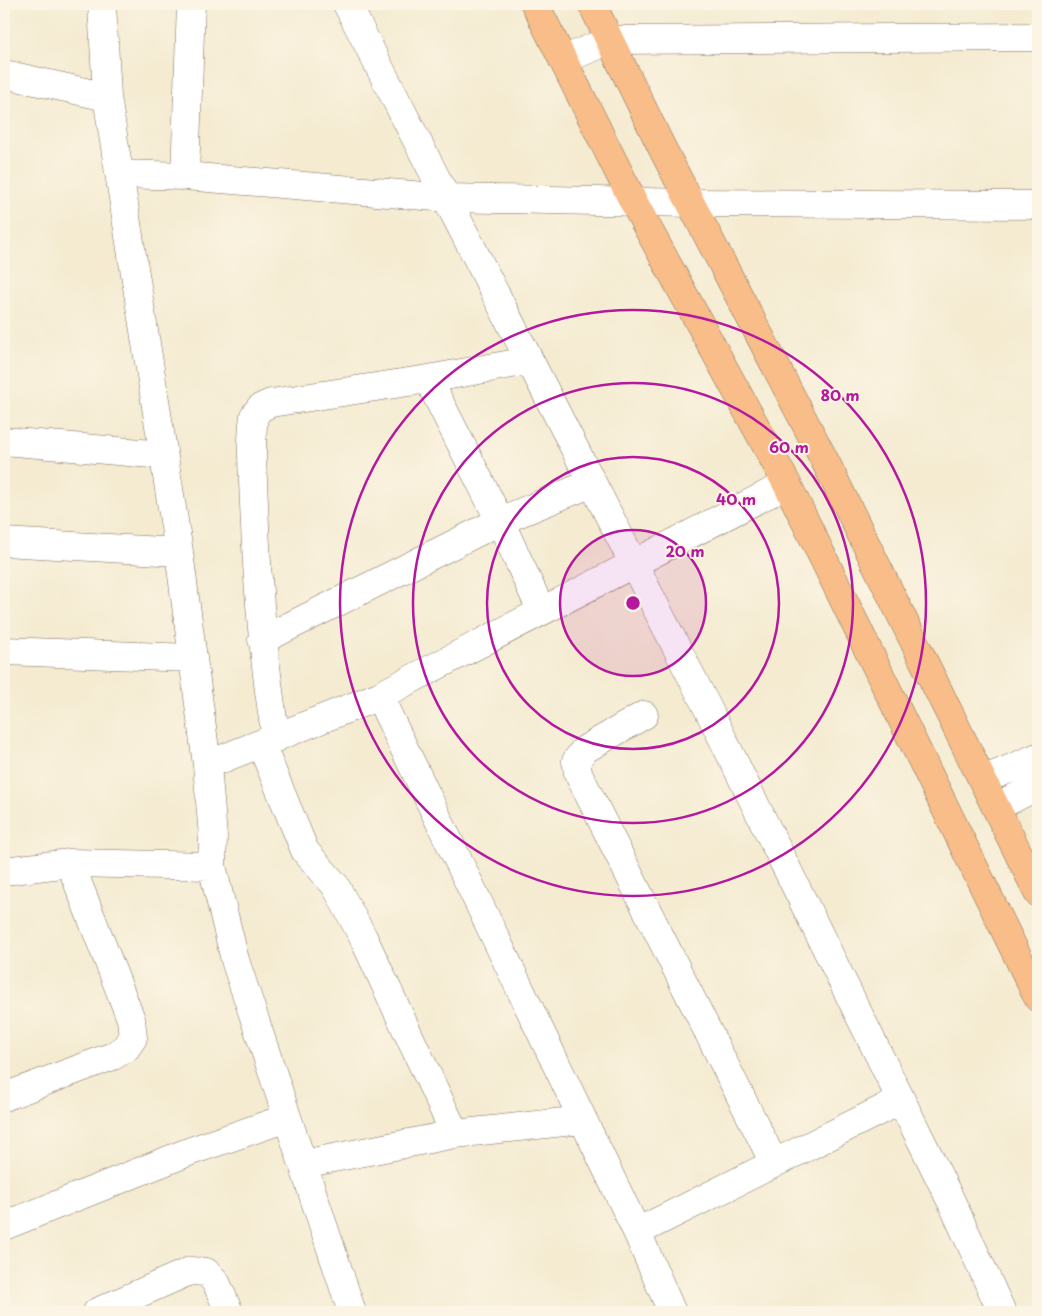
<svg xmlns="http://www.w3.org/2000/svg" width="1042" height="1316" font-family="'Playpen Sans',sans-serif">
<rect width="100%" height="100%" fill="#fcf5e5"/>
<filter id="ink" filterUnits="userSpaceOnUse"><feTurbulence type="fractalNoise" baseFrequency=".02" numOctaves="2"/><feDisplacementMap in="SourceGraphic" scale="10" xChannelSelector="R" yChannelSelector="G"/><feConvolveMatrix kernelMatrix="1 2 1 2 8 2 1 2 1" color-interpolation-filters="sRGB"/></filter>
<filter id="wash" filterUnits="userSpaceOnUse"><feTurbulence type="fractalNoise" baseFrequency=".0096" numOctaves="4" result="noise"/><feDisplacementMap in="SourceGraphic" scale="20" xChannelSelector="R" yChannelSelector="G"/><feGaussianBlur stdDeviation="1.12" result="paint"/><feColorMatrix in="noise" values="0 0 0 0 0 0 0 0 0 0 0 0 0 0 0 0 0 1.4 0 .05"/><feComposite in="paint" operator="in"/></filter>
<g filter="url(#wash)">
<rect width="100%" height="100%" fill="#f4ebd1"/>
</g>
<g filter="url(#ink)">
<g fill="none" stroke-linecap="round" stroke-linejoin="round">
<defs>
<path id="minor" d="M 102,4 L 107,97 L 179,552 L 207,765 L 213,837 L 212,866 L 235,960 L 352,1312
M 347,4 L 706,705 L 952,1203 L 1002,1312
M 563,60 L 610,40 L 1038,37
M 4,74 L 107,97
M 121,174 L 185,176 L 448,198 L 692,203 L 1038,205
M 185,176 L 191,4
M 428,379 L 500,521 L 541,610
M 4,441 L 163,455
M 4,542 L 179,552
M 262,640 L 500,521 L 592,483
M 4,651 L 192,658
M 379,696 L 637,1232 L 672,1312
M 644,715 L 584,750 L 576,761 L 578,773 L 774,1163
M 276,738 C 263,660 257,582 254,503 C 253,475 250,445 254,416 L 260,408 L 271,403 L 428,379 L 528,361
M 261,744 L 305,851 L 335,885 L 363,937 L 455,1134
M 207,765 L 379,696 L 787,484
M 983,780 L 1038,757
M 996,807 L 1038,786
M 4,871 L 70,863 L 212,866
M 4,1097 L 113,1056 L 126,1048 L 133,1038 L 131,1019 L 70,863
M 303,1164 L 455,1134 L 582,1120
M 4,1226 L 191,1151 L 287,1118
M 637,1232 L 901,1100
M 97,1312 L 190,1271 L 206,1272 L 216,1282 L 229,1312"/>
<path id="major" d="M 535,4 L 633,201 L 787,484 L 1038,998
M 592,4 L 663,150 L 827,465 L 1038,893"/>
</defs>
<use href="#minor" stroke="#7c6e5d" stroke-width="29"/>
<use href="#major" stroke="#7c6e5d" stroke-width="29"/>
<use href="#minor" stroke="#fff" stroke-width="28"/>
<use href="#major" stroke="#f8bd89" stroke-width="28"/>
</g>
</g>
<circle cx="633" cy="603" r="73" fill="#b5179e" fill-opacity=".12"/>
<g fill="none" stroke="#b5179e" stroke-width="2.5">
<circle cx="633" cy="603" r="73"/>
<circle cx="633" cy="603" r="146"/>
<circle cx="633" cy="603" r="220"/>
<circle cx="633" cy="603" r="293"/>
</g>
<circle cx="633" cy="603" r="8" fill="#b5179e" stroke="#fcf5e5" stroke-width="2.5"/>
<g font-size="15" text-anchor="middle" font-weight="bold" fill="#b5179e" stroke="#fcf5e5" stroke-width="4" stroke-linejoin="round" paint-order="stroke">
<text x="840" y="401">80 m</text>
<text x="789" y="453">60 m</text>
<text x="736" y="505">40 m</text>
<text x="685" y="557">20 m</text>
</g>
<rect width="1042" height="1316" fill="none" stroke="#fcf5e5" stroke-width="20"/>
</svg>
